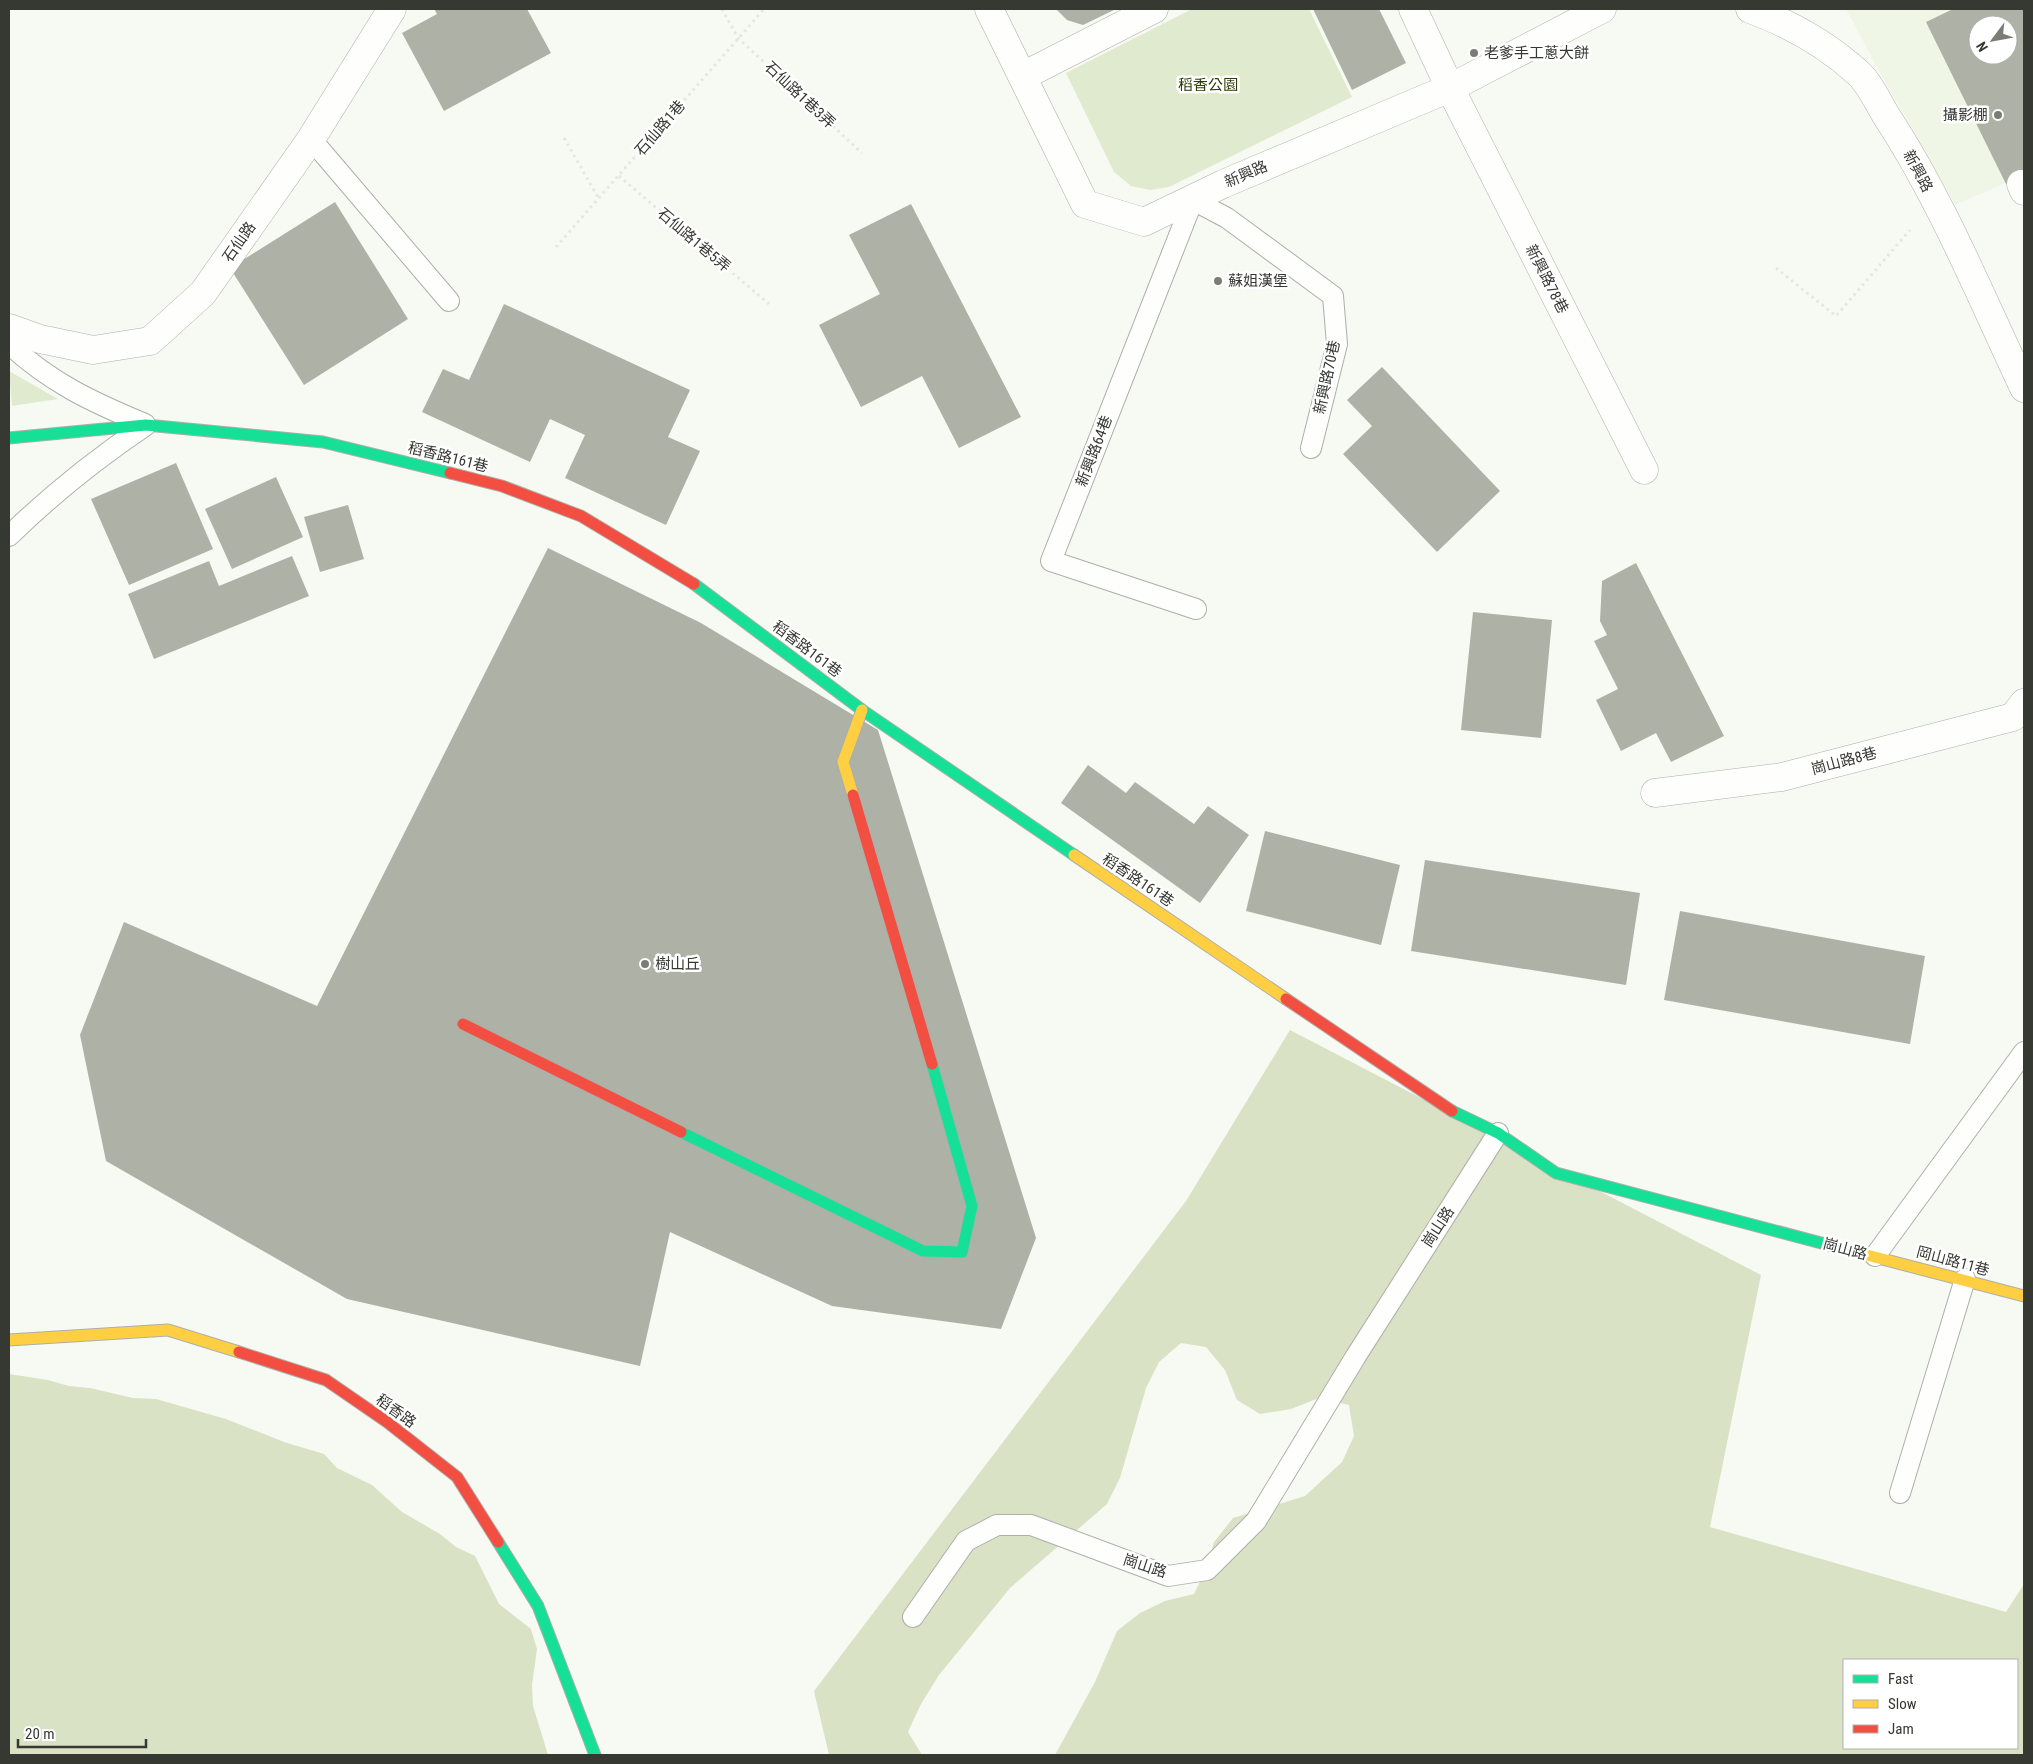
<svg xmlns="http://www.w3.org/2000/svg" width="2033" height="1764" font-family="'Roboto Condensed','Noto Sans TC',sans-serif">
<rect width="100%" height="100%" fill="#f7faf2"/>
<path fill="#f0f6e5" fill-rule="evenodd" d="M 1846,9 L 2024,9 L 2024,175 L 1955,205 L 1877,67 ZM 1978,25 L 2008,25 L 2008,55 L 1978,55 Z"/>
<path fill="#e0eacf" d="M 1192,9 L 1309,9 L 1352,97 L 1169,187 L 1150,190 L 1131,186 L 1114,172 L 1066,73 Z
M 9,371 L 58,399 L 12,406 Z"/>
<path fill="#d9e2c4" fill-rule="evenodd" d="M 1290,1030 L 1761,1275 L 1710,1527 L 2006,1612 L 2024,1584 L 2024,1755 L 1055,1755 L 1095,1682 L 1117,1631 L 1140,1613 L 1165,1601 L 1194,1594 L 1208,1565 L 1214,1542 L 1233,1518 L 1305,1496 L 1342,1462 L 1354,1436 L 1349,1405 L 1319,1398 L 1291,1409 L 1260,1414 L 1237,1400 L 1225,1370 L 1206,1347 L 1181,1343 L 1159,1362 L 1146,1388 L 1120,1478 L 1107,1504 L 1010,1588 L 939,1675 L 921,1704 L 908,1732 L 922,1755 L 829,1755 L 814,1691 L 1186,1201 ZM 1844,1660 L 2017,1660 L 2017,1748 L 1844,1748 Z
M 9,1374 L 48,1380 L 69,1386 L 90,1388 L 133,1398 L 156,1399 L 226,1419 L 284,1442 L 324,1454 L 337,1468 L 372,1485 L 402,1512 L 440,1534 L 456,1547 L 475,1556 L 499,1604 L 531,1629 L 537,1649 L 532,1685 L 533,1706 L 548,1755 L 9,1755 Z"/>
<path fill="#adb1a6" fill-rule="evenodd" d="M 434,9 L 527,9 L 551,53 L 444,111 L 402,33 L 437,14 Z
M 1056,9 L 1116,9 L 1083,25 L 1067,20 Z
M 1313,9 L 1379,9 L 1406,63 L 1352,90 Z
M 1953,9 L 2024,9 L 2024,174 L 2006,184 L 1926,22 ZM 1978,25 L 2008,25 L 2008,55 L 1978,55 Z
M 335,202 L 408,319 L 304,385 L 230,268 Z
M 911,204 L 1021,417 L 959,448 L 922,376 L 861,407 L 819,325 L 880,294 L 849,235 Z
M 504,304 L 690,390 L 668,437 L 700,451 L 666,525 L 565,478 L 585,435 L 550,419 L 530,462 L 422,412 L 443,369 L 469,380 Z
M 1382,367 L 1500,491 L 1437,552 L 1343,454 L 1372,426 L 1347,400 Z
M 176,463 L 213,549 L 129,585 L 91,499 Z
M 276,477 L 303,537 L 232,569 L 205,509 Z
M 348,505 L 364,559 L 320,572 L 304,517 Z
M 548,548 L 701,623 L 878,730 L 1036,1238 L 1001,1329 L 832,1306 L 670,1232 L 640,1366 L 347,1299 L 106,1161 L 80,1035 L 124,922 L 317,1006 Z
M 292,556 L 309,596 L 154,659 L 128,594 L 209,561 L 219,586 Z
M 1636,563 L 1724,736 L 1671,762 L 1656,733 L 1621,751 L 1596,700 L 1618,689 L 1594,641 L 1607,635 L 1600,621 L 1602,581 Z
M 1473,612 L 1552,620 L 1541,738 L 1461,730 Z
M 1088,765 L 1126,793 L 1135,782 L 1194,824 L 1208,806 L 1249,835 L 1200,903 L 1061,803 Z
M 1265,831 L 1400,865 L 1381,945 L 1246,911 Z
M 1425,860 L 1640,893 L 1626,985 L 1411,951 Z
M 1680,911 L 1925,956 L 1910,1044 L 1664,1000 Z"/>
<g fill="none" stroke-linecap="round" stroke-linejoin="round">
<defs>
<path id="lane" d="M 311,139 L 449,301
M 9,344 C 51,383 92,402 145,424
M 9,536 C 51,495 96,459 145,426
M 1196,609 L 1051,561 L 1193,200 L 1227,218 L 1333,296 L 1337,344 L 1311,448
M 1875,1256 L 2024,1052
M 1900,1493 L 1965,1279
M 913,1617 L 966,1541 L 997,1525 L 1031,1525 L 1168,1576 L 1207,1570 L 1256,1521 L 1356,1356 L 1498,1133"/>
<path id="street" d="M 989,9 L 1085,204 L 1144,222 L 1223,184 L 1450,88 L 1602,9
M 1413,9 L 1450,88 L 1644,470
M 1750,9 C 1788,23 1827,45 1857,72 C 1870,83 1878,103 1887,117 C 1942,201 1981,297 2024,388
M 1023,76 L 1154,9
M 2021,184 L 2024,191
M 9,328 L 40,339 L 93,350 L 150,341 L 203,293 L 311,139 L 392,9
M 1655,793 L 1782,777 L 2013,717 L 2024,703"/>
<path id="fast" d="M 9,438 L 146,425 L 323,442 L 450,473
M 694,584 L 862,710 L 1074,855
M 1452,1111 L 1498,1133 L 1556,1173 L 1844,1249
M 681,1132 L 923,1251 L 962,1252 L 972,1206 L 932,1064
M 498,1542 L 538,1606 L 595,1755"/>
<path id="slow" d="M 853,795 L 843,762 L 862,710
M 1074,855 L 1286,999
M 1844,1249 L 2024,1296
M 9,1340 L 168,1330 L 239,1352"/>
<path id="jam" d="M 450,473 L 502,486 L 581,516 L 694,584
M 853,795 L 932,1064
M 1286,999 L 1452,1111
M 463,1024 L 681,1132
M 239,1352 L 326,1380 L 387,1422 L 457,1477 L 498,1542"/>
</defs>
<use href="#lane" stroke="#adafa9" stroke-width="22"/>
<use href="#street" stroke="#adafa9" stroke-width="29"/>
<use href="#fast" stroke="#adafa9" stroke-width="13"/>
<use href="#slow" stroke="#adafa9" stroke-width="13"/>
<use href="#jam" stroke="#adafa9" stroke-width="13"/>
<path stroke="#e5e6e4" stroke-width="3" stroke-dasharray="2.5 4" stroke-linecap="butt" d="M 722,9 L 738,38 L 862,153
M 564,138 L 599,199
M 619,176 L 769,304
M 556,247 L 764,9
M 1776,268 L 1836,316 L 1910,230"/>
<use href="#lane" stroke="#fefefd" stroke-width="20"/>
<use href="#street" stroke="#fefefd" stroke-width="28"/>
<use href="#fast" stroke="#16e098" stroke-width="11"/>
<use href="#slow" stroke="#ffcf43" stroke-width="11"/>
<use href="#jam" stroke="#f24e42" stroke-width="11"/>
</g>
<g fill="#7a7c75" stroke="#fff" stroke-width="2">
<circle cx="1474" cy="53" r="5"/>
<circle cx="1998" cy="115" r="5"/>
<circle cx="1218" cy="281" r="5"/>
<circle cx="645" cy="964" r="5"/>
</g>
<g text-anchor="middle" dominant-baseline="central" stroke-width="5" stroke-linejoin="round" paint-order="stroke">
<g font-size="15" fill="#363832" stroke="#fff" text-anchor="start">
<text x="1484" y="53">老爹手工蔥大餅</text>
<text x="1988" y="115" text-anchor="end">攝影棚</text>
<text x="1228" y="281">蘇姐漢堡</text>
<text x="655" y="964">樹山丘</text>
</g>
<g font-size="15" fill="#2e3b03" stroke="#fff">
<text x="1208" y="85">稻香公園</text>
</g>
<g font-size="15" fill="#363832" stroke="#fff">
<text transform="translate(800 95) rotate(43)">石仙路1巷3弄</text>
<text transform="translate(660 128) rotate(-49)">石仙路1巷</text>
<text transform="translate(1918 171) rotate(62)">新興路</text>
<text transform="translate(1246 174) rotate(-23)">新興路</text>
<text transform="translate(694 240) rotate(40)">石仙路1巷5弄</text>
<text transform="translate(239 242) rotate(-55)">石仙路</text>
<text transform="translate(1547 279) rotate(63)">新興路78巷</text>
<text transform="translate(1327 377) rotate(-78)">新興路70巷</text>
<text transform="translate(1094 451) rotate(-69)">新興路64巷</text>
<text transform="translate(448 457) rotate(14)">稻香路161巷</text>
<text transform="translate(807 649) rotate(37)">稻香路161巷</text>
<text transform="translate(1844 761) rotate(-15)">崗山路8巷</text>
<text transform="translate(1138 880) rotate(34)">稻香路161巷</text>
<text transform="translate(1438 1227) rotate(-57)">崗山路</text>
<text transform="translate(1845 1249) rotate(15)">崗山路</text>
<text transform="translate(1953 1261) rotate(15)">岡山路11巷</text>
<text transform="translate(396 1411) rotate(36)">稻香路</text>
<text transform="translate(1145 1566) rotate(18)">崗山路</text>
</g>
</g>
<rect width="2033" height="1764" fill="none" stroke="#363832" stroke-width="20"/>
<rect x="1843" y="1659" width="175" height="90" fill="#ffffff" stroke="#afafad"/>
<rect x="1853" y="1675" width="25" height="8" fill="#16e098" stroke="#afafad"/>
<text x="1888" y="1684" font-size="15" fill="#363832">Fast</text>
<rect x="1853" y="1700" width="25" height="8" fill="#ffcf43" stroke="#afafad"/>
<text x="1888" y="1709" font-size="15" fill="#363832">Slow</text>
<rect x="1853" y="1725" width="25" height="8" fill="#f24e42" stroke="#afafad"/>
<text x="1888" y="1734" font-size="15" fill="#363832">Jam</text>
<g transform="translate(1993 40) rotate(238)"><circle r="24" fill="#ffffff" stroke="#afafad"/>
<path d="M0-4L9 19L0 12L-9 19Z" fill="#7a7c75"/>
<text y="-8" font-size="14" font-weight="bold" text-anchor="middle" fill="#363832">N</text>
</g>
<path d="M18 1739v8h128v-8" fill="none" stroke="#363832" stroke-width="2.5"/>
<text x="25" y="1739" font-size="15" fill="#363832" stroke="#ffffff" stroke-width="4" paint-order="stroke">20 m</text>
</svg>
